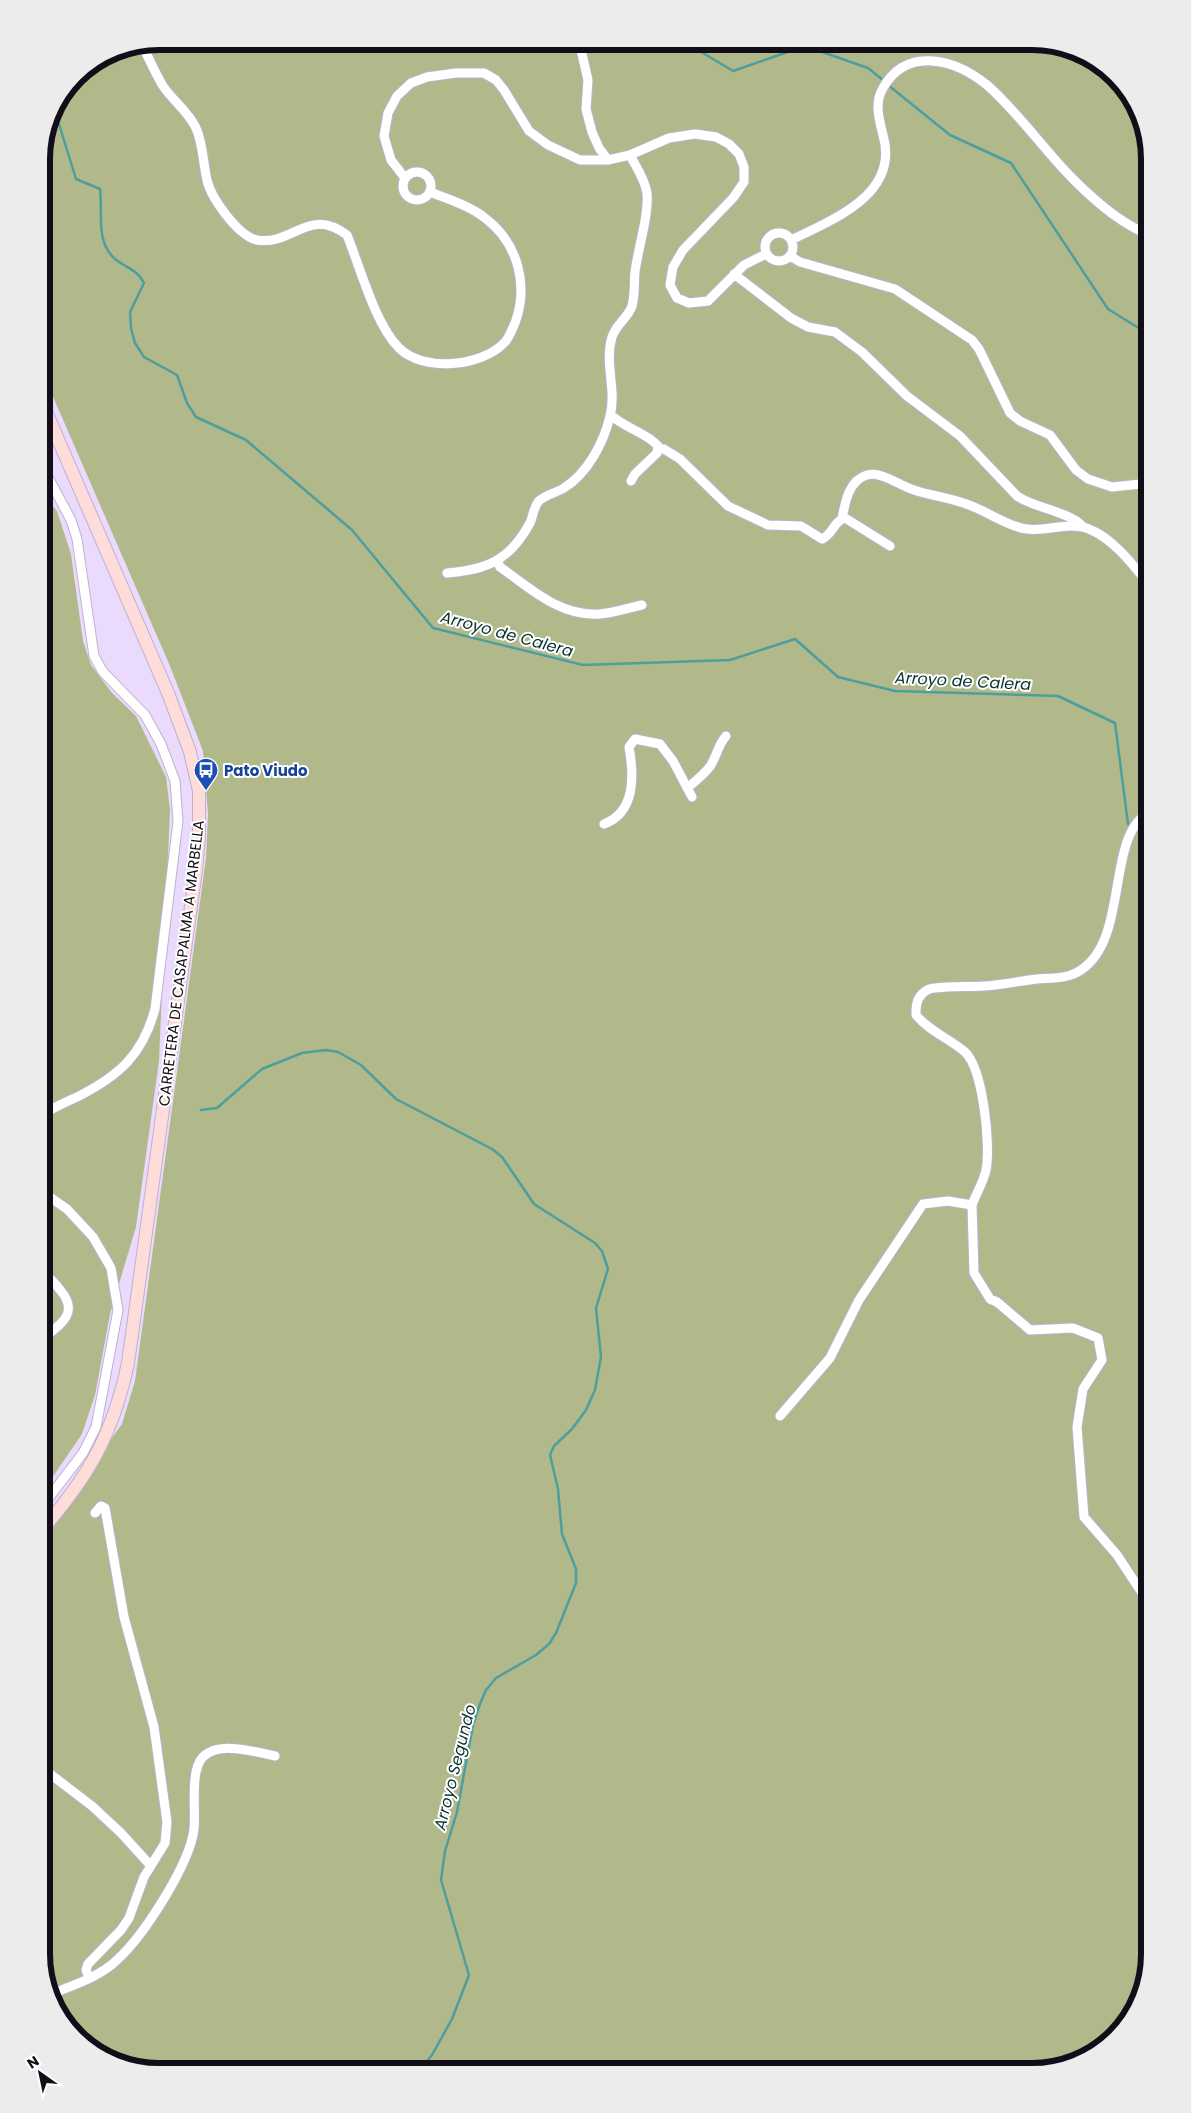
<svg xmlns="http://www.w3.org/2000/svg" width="1191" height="2113" font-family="Poppins,sans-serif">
<rect width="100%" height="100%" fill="#eadbfd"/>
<path fill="#b1b98b" d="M 159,41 L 1040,42 L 1098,61 L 1138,107 L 1150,159 L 1150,1954 L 1130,2019 L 1084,2060 L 1032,2072 L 152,2072 L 94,2052 L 53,2006 L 41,1954 L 41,1535 L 122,1424 L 135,1381 L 206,858 L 208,814 L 203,751 L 170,666 L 41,369 L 41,152 L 50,114 L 76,76 L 114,50 Z
M 41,492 L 57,511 L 71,554 L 83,641 L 91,665 L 112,693 L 136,716 L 166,777 L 170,810 L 159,1061 L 136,1227 L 110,1314 L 95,1395 L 82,1434 L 41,1494 Z"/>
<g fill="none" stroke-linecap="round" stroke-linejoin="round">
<path stroke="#4d9e9e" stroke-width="2.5" d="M 683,41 L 733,71 L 805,46 L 868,68 L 884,81
M 888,85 L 950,135 L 1011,163 L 1108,309 L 1150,335
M 54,108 L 76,179 L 100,189 C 103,213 95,241 115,259 C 126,268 137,269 144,283 L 130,312 L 131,328 L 135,343 L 144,357 L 177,375 L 187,403 L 196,417 L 246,440 L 352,530 L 433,628 L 583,665 L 730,660 L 795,639 L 838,677 L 895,691 L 1058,696 L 1115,723 L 1128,824
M 1140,829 L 1150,840
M 201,1110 L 217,1108 L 262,1069 L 302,1053 L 326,1050 L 338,1052 L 361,1065 L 396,1099 L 492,1149 L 502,1157 L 534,1204 L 595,1243 L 602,1251 L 608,1269 L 596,1308 L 601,1357 L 595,1390 L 586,1410 L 572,1429 L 554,1446 L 550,1455 L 558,1489 L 562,1534 L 576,1569 L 576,1583 L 556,1633 L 549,1644 L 536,1655 L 496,1678 L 486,1690 L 480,1704 L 473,1725 L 457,1812 L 445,1851 L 441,1880 L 469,1975 L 452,2019 L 432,2055 L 418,2072"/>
<defs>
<path id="street" d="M 579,41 L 588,80 L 586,109 L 592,132 L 599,148 L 608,160
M 142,45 C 149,58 155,73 163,86 C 172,100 188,111 196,128 C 203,143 203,163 207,180 C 211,198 238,236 257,240 C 293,246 308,206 347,235 C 360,267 375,324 399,348 C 423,372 481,367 504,343 C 509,339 512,329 515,323 C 529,285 518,243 485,218 C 470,206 448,199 430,192
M403 186a14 14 0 1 1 28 0a14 14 0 1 1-28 0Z
M 405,178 L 391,160 L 384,136 L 388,113 L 397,96 L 411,83 L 427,77 L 456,73 L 484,73 L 496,80 L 504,90 L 529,131 L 548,145 L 580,160 L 608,160 L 630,155 L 669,138 L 695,134 L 716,137 L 729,144 L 739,154 L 744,167 L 744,182 L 733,198 L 683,250 L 673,267 L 670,285 L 677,298 L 689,303 L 708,301 L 744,265 L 766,254
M765 247a14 14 0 1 1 28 0a14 14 0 1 1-28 0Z
M 791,240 C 834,219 900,194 883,135 C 879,119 874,103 883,88 C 907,46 955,59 987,85 C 1017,111 1045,151 1074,180 C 1095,201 1122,225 1150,235
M 790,256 L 800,262 L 895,289 L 972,340 L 979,349 L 1010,413 L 1020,421 L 1050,435 L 1076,470 L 1088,479 L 1112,487 L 1150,483
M 734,274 L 791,318 L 808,327 L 835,332 L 862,352 L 907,396 L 960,436 L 1017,496 C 1034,508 1071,512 1083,527
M 611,415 C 624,428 646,432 658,446 L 657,453 L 635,474 L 631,481
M 658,449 L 664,449 L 680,459 L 728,506 L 768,525 L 801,526 L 822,539 C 832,535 834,521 845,518 L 890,546
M 842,519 C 845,502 849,480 867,475 C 882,471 900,486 914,490 C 932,496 951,498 969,505 C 986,511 1001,522 1018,527 C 1040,535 1067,520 1089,529 C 1114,539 1134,566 1150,586
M 41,539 L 44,531 L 41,522
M 498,562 L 500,567 C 530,588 560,617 600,614 C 614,613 628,608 642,605
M 447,573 C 487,570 510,560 530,523 C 533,517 533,509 538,502 C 544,495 556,493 564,488 C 588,473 604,442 610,416 C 617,390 604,363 612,337 C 616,324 628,318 632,306 C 635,295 634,283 635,272 C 638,248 649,216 647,193 C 645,179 636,167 630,155
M 687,788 C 696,781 705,774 711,765 C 717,755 718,745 726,736
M 604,824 C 636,812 634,775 629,747 L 635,739 L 660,744 L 673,761 L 692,797
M 41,1116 C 53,1107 67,1102 79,1096 C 120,1075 143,1054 155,1009 L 178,821 L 175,781 L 161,744 L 145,715 L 103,672 L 94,656 L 77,539 L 71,520 L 41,464
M 972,1205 C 976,1194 984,1181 986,1170 C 991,1145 983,1069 965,1052 C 949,1038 930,1032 916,1015 C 916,1008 916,1000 922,994 C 925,991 930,988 935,988 C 951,986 968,987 984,986 C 1002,985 1019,981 1037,979 C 1052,978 1068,979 1081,970 C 1130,938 1105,834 1150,812
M 41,1340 C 59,1326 80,1314 61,1291 C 55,1283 50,1277 41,1272
M 780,1416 L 830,1358 L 859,1300 L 923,1204 L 948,1201 L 972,1205 L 974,1273 L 990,1299 L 997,1302 L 1030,1330 L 1073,1328 L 1098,1338 L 1102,1360 L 1083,1389 L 1077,1427 L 1084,1517 L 1117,1555 L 1150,1605
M 41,1508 L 83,1453 L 96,1427 L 118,1310 L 111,1268 L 93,1237 L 67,1209 L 41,1191
M 41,1767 L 92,1806 L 121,1833 L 151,1866
M 89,1978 L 86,1970 L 88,1964 L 121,1930 L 129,1918 L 144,1877 L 165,1843 L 167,1822 L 154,1727 L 124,1617 L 105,1508 L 101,1506 L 95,1513
M 51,1994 C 74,1985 100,1977 118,1959 C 144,1935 190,1864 194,1829 C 196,1810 190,1772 202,1758 C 218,1740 255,1752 275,1756"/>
<path id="secondary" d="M 41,1531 C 89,1476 113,1434 128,1363 L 196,870 L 199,836 L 199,791 L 190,752 L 168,693 L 41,400"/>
</defs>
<use href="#street" stroke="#bfb0d1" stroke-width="11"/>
<use href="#secondary" stroke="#bfb0d1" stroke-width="14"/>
<use href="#street" stroke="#fff" stroke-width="9"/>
<use href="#secondary" stroke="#fedcda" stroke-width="12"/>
</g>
<defs>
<symbol id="bus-pin" viewBox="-11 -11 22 30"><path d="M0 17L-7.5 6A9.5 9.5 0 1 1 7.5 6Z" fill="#1a4fb4" stroke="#fff"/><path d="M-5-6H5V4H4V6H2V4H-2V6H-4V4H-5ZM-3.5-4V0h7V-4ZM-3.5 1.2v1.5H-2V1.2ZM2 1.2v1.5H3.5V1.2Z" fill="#fff"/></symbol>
</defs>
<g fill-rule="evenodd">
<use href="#bus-pin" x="192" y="756" width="28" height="38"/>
</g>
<g text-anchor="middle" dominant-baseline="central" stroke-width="4" stroke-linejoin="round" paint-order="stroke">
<g font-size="15" font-weight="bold" fill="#164399" stroke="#fff" text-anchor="start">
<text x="224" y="770">Pato Viudo</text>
</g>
<g font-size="15" fill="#130d19" stroke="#fff">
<text transform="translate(181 963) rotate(-83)">CARRETERA DE CASAPALMA A MARBELLA</text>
</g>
<g font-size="16" font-style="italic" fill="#093233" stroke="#fff">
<text transform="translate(507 634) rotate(15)">Arroyo de Calera</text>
<text transform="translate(963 681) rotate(3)">Arroyo de Calera</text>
<text transform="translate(455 1767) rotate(-76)">Arroyo Segundo</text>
</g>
</g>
<path d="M0 0H1191V2113H0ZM159 50H1032A109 109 0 0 1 1141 159V1954A109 109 0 0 1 1032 2063H159A109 109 0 0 1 50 1954V159A109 109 0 0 1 159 50Z" fill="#ececed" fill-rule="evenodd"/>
<path fill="none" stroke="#130d19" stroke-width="6" d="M159 50H1032A109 109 0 0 1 1141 159V1954A109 109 0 0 1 1032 2063H159A109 109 0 0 1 50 1954V159A109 109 0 0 1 159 50Z"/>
<g transform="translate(40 2073) rotate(327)" stroke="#ffffff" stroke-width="4" paint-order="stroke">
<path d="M0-4L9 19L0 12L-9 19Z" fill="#130d19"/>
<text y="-8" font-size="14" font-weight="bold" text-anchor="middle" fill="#130d19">N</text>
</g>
</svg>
